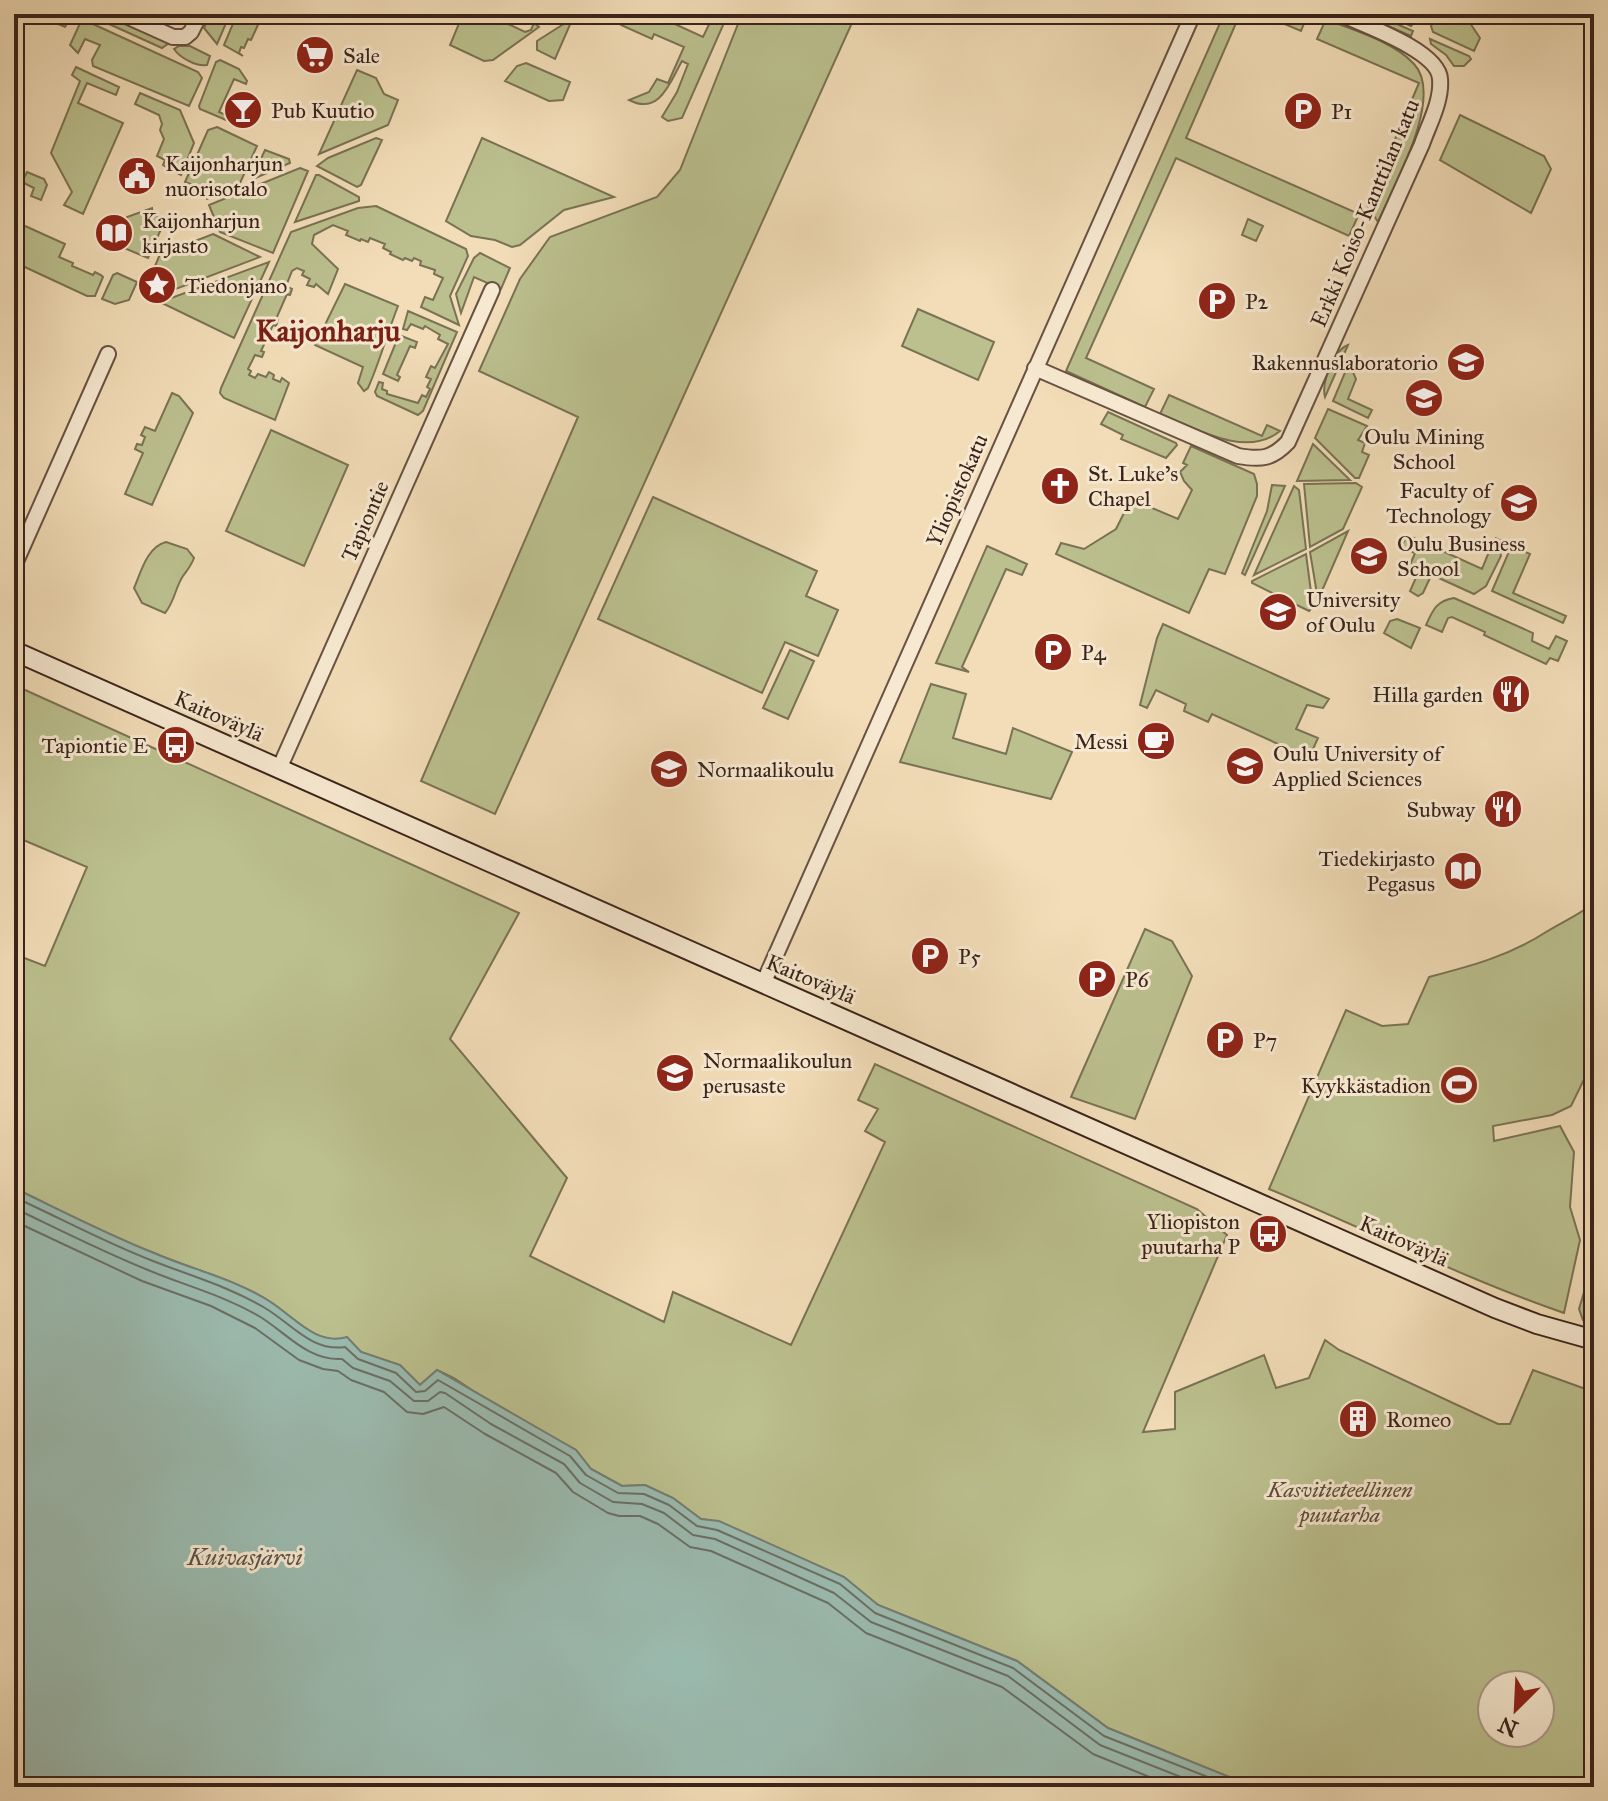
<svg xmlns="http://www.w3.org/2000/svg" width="1608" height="1801" font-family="'IM FELL Great Primer',serif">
<rect width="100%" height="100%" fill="#f2ddb8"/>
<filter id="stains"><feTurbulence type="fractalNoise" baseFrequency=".0025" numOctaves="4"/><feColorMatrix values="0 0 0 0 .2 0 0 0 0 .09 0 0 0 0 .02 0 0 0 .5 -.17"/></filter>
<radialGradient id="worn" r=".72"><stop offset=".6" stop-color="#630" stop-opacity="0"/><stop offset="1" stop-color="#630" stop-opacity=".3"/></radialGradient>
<path fill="#bbc08e" stroke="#7a7254" stroke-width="2" fill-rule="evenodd" d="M 35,14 L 69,14 L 72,15 L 65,27 Z
M 87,14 L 102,14 L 169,43 L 162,48 Z
M 210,14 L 230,14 L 217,44 L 204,28 Z
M 237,14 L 263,14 L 251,40 L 248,39 L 244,48 L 241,47 L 239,53 L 243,56 L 224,45 Z
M 463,14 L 487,14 L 525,32 L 531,30 L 534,23 L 539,27 L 493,60 L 484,61 L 450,45 Z
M 626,14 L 653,14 L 703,37 L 714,14 L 728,14 L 682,118 L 668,121 L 662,117 L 677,92 L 688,64 L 682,61 C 670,82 660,116 629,100 L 649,92 L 657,79 L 668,83 L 684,47 L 654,34 L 652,39 L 621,25 Z
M 742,14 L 856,14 L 495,814 L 421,781 L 578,417 L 479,371 L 520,279 L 550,237 L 657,197 L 680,170 Z
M 1224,14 L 1240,14 L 1186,138 L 1359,214 L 1349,236 L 1176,158 L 1086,358 L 1154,389 L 1145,407 L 1066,371 Z
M 1261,14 L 1308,14 L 1301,31 Z
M 1360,14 L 1374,14 L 1413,31 L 1411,36 Z
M 1384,14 L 1422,14 L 1411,26 Z
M 1437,14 L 1464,14 L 1480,38 L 1474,51 L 1433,32 L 1431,26 Z
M 82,19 L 198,72 L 202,78 L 189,106 L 93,66 L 92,60 L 100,45 L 85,39 L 78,53 L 70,45 Z
M 1326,19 C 1354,31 1393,41 1414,64 C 1445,97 1393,187 1378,222 L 1367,205 L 1419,83 L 1317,39 Z
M 570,20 L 572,20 L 555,59 L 537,50 L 537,41 Z
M 1430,39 L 1469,56 L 1471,59 L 1464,66 L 1454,66 L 1446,55 L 1431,44 Z
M 179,46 L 190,46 L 210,56 L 207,65 C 197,67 180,58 174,49 Z
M 220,60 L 239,69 L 247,81 L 246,84 L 234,79 L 219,112 L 228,116 L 226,120 L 200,109 L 199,106 L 216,62 Z
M 526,63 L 570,82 L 563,100 L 549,101 L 505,81 L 517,66 Z
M 76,67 L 119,87 L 116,95 L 87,83 L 78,103 L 123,123 L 83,214 L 64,205 L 72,192 L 51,153 L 80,81 L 72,75 Z
M 357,70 L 376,78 L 384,94 L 398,100 L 388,125 L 319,154 Z
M 140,93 L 180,110 L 194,143 L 181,175 L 163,165 L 165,160 L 157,156 L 164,139 L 160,130 L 162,124 L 159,115 L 135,104 Z
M 1460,115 L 1544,156 L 1551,169 L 1531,213 L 1440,160 Z
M 217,127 L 257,146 L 240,183 L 207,199 L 203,189 L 185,182 L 208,130 Z
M 376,138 L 382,140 L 361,185 L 357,187 L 317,166 L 328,158 Z
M 482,138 L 614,197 L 564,210 L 520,245 L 512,247 L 495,240 L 471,236 L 446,221 Z
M 265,150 L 289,159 L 290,163 L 251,180 Z
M 300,168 L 308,171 L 273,253 L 220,232 L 209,205 Z
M 27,172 L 44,179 L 47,185 L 41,200 L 31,196 L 34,188 L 22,182 Z
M 316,175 L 319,175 L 359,197 L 359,201 L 295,222 Z
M 376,206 L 466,249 L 468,256 L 450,296 L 459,325 L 421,307 L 425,297 L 433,300 L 443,278 L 434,274 L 435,270 L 420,265 L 421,261 L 414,258 L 412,261 L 405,258 L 403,260 L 390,254 L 391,252 L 383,248 L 385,244 L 370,238 L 368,242 L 361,239 L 360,241 L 346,235 L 348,231 L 333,225 L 314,235 L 312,244 L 338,269 L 328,294 L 316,284 L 314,287 L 307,285 L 310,279 L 302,275 L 304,271 L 297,268 L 292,271 L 286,286 L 292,289 L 290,295 L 287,294 L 276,319 L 278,320 L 276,326 L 273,325 L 261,351 L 264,352 L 262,357 L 255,355 L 248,369 L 251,371 L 249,375 L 255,378 L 258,374 L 266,377 L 269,372 L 274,375 L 273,379 L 280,382 L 282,378 L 289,383 L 275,420 L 224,398 L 220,393 L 221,388 L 291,232 L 358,208 Z
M 152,208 L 153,216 L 157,216 L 162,227 L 148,258 L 124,248 L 128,239 L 123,227 L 127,217 Z
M 1248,219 L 1263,226 L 1256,241 L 1242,235 Z
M 14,221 L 65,244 L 59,257 L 73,263 L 72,266 L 93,275 L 95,272 L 101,275 L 103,277 L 95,296 L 87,296 L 14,262 Z
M 213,234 L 260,257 L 152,298 L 143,295 L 165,242 L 177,248 Z
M 480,253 L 510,268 L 501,289 L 474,277 L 461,313 L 456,294 L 474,258 Z
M 269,262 L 234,338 L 162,303 L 163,301 Z
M 117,273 L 137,282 L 129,300 L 115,304 L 102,299 L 113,275 Z
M 345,284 L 398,306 C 387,334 380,361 368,388 L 364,391 L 358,383 L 363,367 L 315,345 Z
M 918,309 L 994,342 L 978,380 L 902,346 Z
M 408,311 L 457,332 L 423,411 L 418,415 L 377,396 L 375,392 L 379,382 L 383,383 L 382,389 L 387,391 L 387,394 L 418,403 L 422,395 L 426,397 L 430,389 L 427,387 L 431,379 L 426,377 L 431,366 L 435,368 L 448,344 L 438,339 L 440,335 L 425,326 L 423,329 L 411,324 L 407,330 L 403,329 Z
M 399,335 L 417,342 L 415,348 L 410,346 L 397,375 L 400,377 L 398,381 L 383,374 Z
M 1348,345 L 1325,397 C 1321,383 1334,350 1348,345 Z
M 1349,363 L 1356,379 L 1348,399 L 1372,410 L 1368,418 L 1333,401 Z
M 172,393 L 179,396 L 193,413 L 152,505 L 125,494 L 143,453 L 135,449 L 137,444 L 142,445 L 145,437 L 141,435 L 145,427 L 155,431 Z
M 1169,395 L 1262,436 L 1267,425 L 1280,431 C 1246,459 1195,428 1160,414 Z
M 1328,409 L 1367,426 L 1358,440 L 1365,443 L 1362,452 L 1369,455 L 1359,478 L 1355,478 L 1315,438 Z
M 1108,412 L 1176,443 L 1177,445 L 1166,458 L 1121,439 L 1123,435 L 1101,424 Z
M 271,430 L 348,465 L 304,566 L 226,531 Z
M 1313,444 L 1350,480 L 1297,481 Z
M 1191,446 L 1254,474 L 1257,484 L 1257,496 L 1225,574 L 1209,569 L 1189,613 L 1056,554 L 1061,543 L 1084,549 L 1116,529 L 1131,499 L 1178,519 L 1192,490 L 1184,481 L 1180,472 L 1187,465 L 1183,463 Z
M 1356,483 L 1362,487 L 1343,529 L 1310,547 L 1304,484 Z
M 1272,485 L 1285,486 L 1245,575 L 1242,573 L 1267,511 Z
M 1294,486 L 1299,490 L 1306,549 L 1254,575 Z
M 653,497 L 817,571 L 806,596 L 838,610 L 818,656 L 785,642 L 762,693 L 598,619 Z
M 1348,531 L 1318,600 L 1310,552 Z
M 1407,535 L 1482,569 L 1493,542 L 1498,544 L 1501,556 L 1486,586 L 1474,594 L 1410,565 L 1415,553 L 1401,547 Z
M 1495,538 L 1530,554 L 1513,593 L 1566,616 L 1563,623 L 1492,591 L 1511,547 Z
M 166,542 L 187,549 L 194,558 C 191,566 188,569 183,576 C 175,588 175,601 165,613 L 142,603 L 134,588 C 141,572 147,547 166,542 Z
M 987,546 L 1027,564 L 1022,575 L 1006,569 L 962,667 L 969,672 L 936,663 Z
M 1306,554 L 1313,607 L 1309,611 L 1252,583 L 1252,581 Z
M 1418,573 L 1430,578 L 1423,593 L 1418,596 L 1410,591 Z
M 1454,598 L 1533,633 L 1532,641 L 1549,649 L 1556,636 L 1567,641 L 1558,661 L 1550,658 L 1546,664 L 1484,635 L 1485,632 L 1452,617 L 1448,618 L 1442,632 L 1426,625 C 1433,610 1436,601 1454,598 Z
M 1397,619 L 1420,628 L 1411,648 L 1384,633 L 1390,621 Z
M 1163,624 L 1329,699 L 1323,708 L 1307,705 L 1296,729 L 1318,738 L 1309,758 L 1212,714 L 1208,722 L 1184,711 L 1186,704 L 1156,690 L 1147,708 L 1140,705 L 1157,638 Z
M 790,650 L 814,661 L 788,719 L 763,708 Z
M 931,684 L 966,694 L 953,738 L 1006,754 L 1013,728 L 1072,752 L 1051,799 L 900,762 Z
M 14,685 L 519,913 L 450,1039 L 567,1178 L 530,1256 L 664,1322 L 673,1292 L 791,1345 L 885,1142 L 865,1131 L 878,1109 L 858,1100 L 875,1064 L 1197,1209 L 1227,1235 L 1143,1432 L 1175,1429 L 1175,1392 L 1264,1355 L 1276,1388 L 1309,1378 L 1325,1340 L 1339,1350 L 1498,1424 L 1510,1424 L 1533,1370 L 1594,1392 L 1594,1787 L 1254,1787 L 1108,1728 L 1017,1661 L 878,1605 L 844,1577 L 719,1522 L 701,1519 L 673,1498 L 645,1485 L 622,1486 L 591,1469 L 576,1450 L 500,1409 L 454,1378 L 437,1370 L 420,1385 L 400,1365 L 361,1352 L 347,1338 C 317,1346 296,1319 272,1303 C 236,1279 193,1270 154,1253 C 106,1234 60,1210 14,1188 L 14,954 L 45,966 L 87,867 L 14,836 ZM 1492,1685 L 1540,1685 L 1540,1733 L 1492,1733 Z
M 1594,903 L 1594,1059 L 1571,1106 L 1552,1115 L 1493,1126 L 1494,1141 L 1560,1126 L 1574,1152 L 1570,1207 L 1580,1240 L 1564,1313 C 1463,1278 1368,1230 1269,1189 L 1346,1010 L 1382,1026 L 1408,1024 L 1429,977 C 1471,966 1509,956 1546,932 C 1562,922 1579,915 1594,903 Z
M 1145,929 L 1172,941 L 1192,976 L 1135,1119 L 1071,1097 Z
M 1594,1100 L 1594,1210 L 1587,1172 L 1590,1114 Z
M 1594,1259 L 1594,1322 L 1583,1320 L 1579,1309 Z"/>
<path fill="#9bbbb0" stroke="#747e74" stroke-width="2" d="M 14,1188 C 60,1210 106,1234 154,1253 C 193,1270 236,1279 272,1303 C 296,1319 317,1346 347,1337 L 361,1352 L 400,1365 L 420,1385 L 437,1370 L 576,1450 L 591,1469 L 622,1486 L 645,1485 L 673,1498 L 701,1519 L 719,1521 L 844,1577 L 878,1605 L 1017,1661 L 1108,1728 L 1254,1787 L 14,1787 Z"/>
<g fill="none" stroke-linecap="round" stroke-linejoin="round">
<path stroke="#6a6f65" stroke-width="2" d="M 14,1197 C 60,1218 106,1243 153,1261 C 191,1276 230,1287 265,1308 C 292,1324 312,1352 345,1347 L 358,1359 L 396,1373 L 416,1392 L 425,1391 L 438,1380 L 570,1456 L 586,1475 L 618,1493 L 644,1494 L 669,1505 L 697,1526 L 717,1530 L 840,1584 L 875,1613 L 1013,1668 L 1104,1736 L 1233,1787
M 14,1208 C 58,1229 103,1252 148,1270 C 186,1286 226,1296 262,1318 C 287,1334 309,1361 342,1359 L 353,1368 L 390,1381 L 414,1401 L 428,1401 L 440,1392 L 445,1393 L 491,1424 L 564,1464 L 580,1483 L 613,1502 L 642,1504 L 664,1513 L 693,1535 L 715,1539 L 834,1593 L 871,1622 L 1008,1676 L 1100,1745 L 1206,1787
M 14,1221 L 142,1281 L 211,1306 L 255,1328 L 299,1360 L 323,1369 L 338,1371 L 351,1380 L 384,1392 L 407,1412 L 423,1414 L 444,1407 L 485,1434 L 556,1473 L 573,1492 L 608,1513 L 619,1516 L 640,1516 L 658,1524 L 690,1547 L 711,1551 L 828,1603 L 866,1633 L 1002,1687 L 1093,1754 L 1174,1787"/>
<defs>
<path id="street" d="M 122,14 L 173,37 L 185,37 L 191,32 L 200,14
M 1035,368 L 1238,456 C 1261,460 1272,459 1288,442 L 1422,144 C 1429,124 1442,101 1440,79 C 1439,51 1364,25 1340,14
M 14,566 L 108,354
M 279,769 L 492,290
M 763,984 L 1193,14"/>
<path id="secondary" d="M 14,651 L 1495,1308 L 1537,1324 L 1594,1340"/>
</defs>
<use href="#street" stroke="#685242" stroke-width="18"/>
<use href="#secondary" stroke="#3a231a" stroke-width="22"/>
<use href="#street" stroke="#f7e9d1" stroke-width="14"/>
<use href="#secondary" stroke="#f7e9d1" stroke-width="18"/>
</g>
<defs>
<symbol id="supermarket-disc" viewBox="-11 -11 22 22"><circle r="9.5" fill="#8f2418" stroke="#f7e9d1"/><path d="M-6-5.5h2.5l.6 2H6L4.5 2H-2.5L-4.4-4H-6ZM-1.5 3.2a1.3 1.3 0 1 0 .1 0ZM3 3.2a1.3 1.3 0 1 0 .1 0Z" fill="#fff"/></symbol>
<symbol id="bar-disc" viewBox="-11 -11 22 22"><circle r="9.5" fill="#8f2418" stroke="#f7e9d1"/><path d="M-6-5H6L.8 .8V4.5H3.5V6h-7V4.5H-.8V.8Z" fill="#fff"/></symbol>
<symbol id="parking-disc" viewBox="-11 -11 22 22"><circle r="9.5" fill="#8f2418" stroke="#f7e9d1"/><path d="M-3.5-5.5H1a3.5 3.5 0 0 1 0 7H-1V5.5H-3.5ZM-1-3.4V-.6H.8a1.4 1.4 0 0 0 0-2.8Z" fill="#fff"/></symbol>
<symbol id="civic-disc" viewBox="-11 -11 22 22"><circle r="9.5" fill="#8f2418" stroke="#f7e9d1"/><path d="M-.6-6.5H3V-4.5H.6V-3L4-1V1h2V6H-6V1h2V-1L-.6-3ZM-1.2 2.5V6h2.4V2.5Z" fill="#fff"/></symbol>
<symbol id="library-disc" viewBox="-11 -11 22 22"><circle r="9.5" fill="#8f2418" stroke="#f7e9d1"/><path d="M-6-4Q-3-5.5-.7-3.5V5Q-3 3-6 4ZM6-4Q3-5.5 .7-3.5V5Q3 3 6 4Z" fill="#fff"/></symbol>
<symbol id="sight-disc" viewBox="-11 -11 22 22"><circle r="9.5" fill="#8f2418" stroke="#f7e9d1"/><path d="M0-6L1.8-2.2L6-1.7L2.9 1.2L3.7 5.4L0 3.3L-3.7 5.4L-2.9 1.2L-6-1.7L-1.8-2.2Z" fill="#fff"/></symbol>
<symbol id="university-disc" viewBox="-11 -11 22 22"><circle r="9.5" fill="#8f2418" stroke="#f7e9d1"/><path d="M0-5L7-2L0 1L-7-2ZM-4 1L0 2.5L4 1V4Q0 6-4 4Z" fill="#fff"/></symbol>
<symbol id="church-disc" viewBox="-11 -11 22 22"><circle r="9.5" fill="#8f2418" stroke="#f7e9d1"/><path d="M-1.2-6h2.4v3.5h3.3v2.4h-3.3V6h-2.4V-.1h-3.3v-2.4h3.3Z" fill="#fff"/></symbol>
<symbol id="restaurant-disc" viewBox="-11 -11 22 22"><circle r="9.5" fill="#8f2418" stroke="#f7e9d1"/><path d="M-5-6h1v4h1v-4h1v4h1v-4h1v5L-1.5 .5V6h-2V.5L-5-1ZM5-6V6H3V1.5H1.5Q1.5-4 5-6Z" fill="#fff"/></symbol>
<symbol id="cafe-disc" viewBox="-11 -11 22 22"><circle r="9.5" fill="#8f2418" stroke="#f7e9d1"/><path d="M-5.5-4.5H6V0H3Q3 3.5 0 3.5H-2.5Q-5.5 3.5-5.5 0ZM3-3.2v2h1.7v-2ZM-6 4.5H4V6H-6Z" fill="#fff"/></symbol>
<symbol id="bus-disc" viewBox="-11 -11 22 22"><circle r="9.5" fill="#8f2418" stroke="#f7e9d1"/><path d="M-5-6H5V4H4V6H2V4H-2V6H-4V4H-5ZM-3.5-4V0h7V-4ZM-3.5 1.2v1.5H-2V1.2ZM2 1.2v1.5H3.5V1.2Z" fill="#fff"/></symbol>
<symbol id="school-disc" viewBox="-11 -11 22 22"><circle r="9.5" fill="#8f2418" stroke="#f7e9d1"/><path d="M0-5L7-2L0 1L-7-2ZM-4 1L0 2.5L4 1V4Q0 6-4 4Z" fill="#fff"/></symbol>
<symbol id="stadium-disc" viewBox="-11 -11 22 22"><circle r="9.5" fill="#8f2418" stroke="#f7e9d1"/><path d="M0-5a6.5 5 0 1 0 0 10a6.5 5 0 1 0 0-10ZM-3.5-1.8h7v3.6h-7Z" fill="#fff"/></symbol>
<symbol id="building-disc" viewBox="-11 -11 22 22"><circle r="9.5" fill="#8f2418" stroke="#f7e9d1"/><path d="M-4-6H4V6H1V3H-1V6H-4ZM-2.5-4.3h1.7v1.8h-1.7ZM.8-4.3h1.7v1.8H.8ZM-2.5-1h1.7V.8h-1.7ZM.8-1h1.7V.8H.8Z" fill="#fff"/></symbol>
</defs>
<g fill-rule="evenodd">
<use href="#supermarket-disc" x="293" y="33" width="44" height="44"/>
<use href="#bar-disc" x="221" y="88" width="44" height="44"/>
<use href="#parking-disc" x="1281" y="89" width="44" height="44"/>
<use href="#civic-disc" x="115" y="154" width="44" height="44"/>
<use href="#library-disc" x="92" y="211" width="44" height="44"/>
<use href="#sight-disc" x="135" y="263" width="44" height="44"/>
<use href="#parking-disc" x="1195" y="279" width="44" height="44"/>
<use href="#university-disc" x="1444" y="340" width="44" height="44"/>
<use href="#university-disc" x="1402" y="376" width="44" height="44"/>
<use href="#church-disc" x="1038" y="464" width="44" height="44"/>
<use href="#university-disc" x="1497" y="481" width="44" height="44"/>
<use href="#university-disc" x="1347" y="534" width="44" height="44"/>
<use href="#university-disc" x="1256" y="590" width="44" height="44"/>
<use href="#parking-disc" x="1031" y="630" width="44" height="44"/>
<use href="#restaurant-disc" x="1489" y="672" width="44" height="44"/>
<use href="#cafe-disc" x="1134" y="719" width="44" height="44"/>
<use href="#bus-disc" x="154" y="723" width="44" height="44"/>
<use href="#university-disc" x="1223" y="744" width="44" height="44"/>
<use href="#school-disc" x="647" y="747" width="44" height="44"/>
<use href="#restaurant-disc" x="1481" y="787" width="44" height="44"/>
<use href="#library-disc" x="1441" y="849" width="44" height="44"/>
<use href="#parking-disc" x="908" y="934" width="44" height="44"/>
<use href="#parking-disc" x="1075" y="957" width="44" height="44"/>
<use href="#parking-disc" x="1203" y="1018" width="44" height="44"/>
<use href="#school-disc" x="653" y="1051" width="44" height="44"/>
<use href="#stadium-disc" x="1437" y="1063" width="44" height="44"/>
<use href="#bus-disc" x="1246" y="1212" width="44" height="44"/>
<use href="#building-disc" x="1336" y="1397" width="44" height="44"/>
</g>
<g text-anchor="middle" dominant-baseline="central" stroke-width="6" stroke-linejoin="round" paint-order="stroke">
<g font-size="22" fill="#3a231a" stroke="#f7e9d1" text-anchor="start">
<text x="343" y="55">Sale</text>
<text x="271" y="110">Pub Kuutio</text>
<text x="1331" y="111">P1</text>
<text x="165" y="163">Kaijonharjun<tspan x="165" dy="25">nuorisotalo</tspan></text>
<text x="142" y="220">Kaijonharjun<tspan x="142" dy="25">kirjasto</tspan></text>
<text x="185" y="285">Tiedonjano</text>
<text x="1245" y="301">P2</text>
<text x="1438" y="362" text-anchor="end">Rakennuslaboratorio</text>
<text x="1424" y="436" text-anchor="middle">Oulu Mining<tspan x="1424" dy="25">School</tspan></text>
<text x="1088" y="473">St. Luke's<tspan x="1088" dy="25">Chapel</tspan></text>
<text x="1491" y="490" text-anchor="end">Faculty of<tspan x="1491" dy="25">Technology</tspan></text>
<text x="1397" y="543">Oulu Business<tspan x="1397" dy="25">School</tspan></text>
<text x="1306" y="599">University<tspan x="1306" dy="25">of Oulu</tspan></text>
<text x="1081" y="652">P4</text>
<text x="1483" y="694" text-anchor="end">Hilla garden</text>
<text x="1128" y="741" text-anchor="end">Messi</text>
<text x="148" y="745" text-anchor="end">Tapiontie E</text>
<text x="1273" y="753">Oulu University of<tspan x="1273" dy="25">Applied Sciences</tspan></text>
<text x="697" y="769">Normaalikoulu</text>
<text x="1475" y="809" text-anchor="end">Subway</text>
<text x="1435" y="858" text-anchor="end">Tiedekirjasto<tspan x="1435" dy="25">Pegasus</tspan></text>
<text x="958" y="956">P5</text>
<text x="1125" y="979">P6</text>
<text x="1253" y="1040">P7</text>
<text x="703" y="1060">Normaalikoulun<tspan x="703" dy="25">perusaste</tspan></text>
<text x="1431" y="1085" text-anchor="end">Kyykkästadion</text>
<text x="1240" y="1221" text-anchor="end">Yliopiston<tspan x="1240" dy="25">puutarha P</tspan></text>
<text x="1386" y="1419">Romeo</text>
</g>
<g font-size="22" fill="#3a231a" stroke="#f7e9d1">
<text transform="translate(1365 213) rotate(-67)">Erkki Koiso-Kanttilan katu</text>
<text transform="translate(957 490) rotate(-66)">Yliopistokatu</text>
<text transform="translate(365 521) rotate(-66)">Tapiontie</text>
<text transform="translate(219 716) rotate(24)">Kaitoväylä</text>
<text transform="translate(811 979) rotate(23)">Kaitoväylä</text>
<text transform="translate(1404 1241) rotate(24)">Kaitoväylä</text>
</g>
<g font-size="22" font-style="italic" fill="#5a4a37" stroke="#f7e9d1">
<text x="1340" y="1489">Kasvitieteellinen<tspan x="1340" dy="25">puutarha</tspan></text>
</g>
<g font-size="24" font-style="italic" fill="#575147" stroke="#f7e9d1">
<text x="245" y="1557">Kuivasjärvi</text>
</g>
<g font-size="30" font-weight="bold" fill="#7a1f14" stroke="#f7e9d1">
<text x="328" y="331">Kaijonharju</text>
</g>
</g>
<rect width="1608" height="1801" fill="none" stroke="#f2ddb8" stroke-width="48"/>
<rect x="16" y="16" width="1576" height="1769" fill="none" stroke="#3a231a" stroke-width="4"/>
<rect x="24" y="24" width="1560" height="1753" fill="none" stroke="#3a231a" stroke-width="2"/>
<g transform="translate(1516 1709) rotate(204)"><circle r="38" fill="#f7e9d1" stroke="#ab9a88" stroke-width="2"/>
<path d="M0-6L14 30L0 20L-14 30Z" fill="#8f2418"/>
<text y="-12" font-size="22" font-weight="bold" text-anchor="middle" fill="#3a231a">N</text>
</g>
<rect width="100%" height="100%" filter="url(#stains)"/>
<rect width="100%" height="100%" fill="url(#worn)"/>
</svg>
